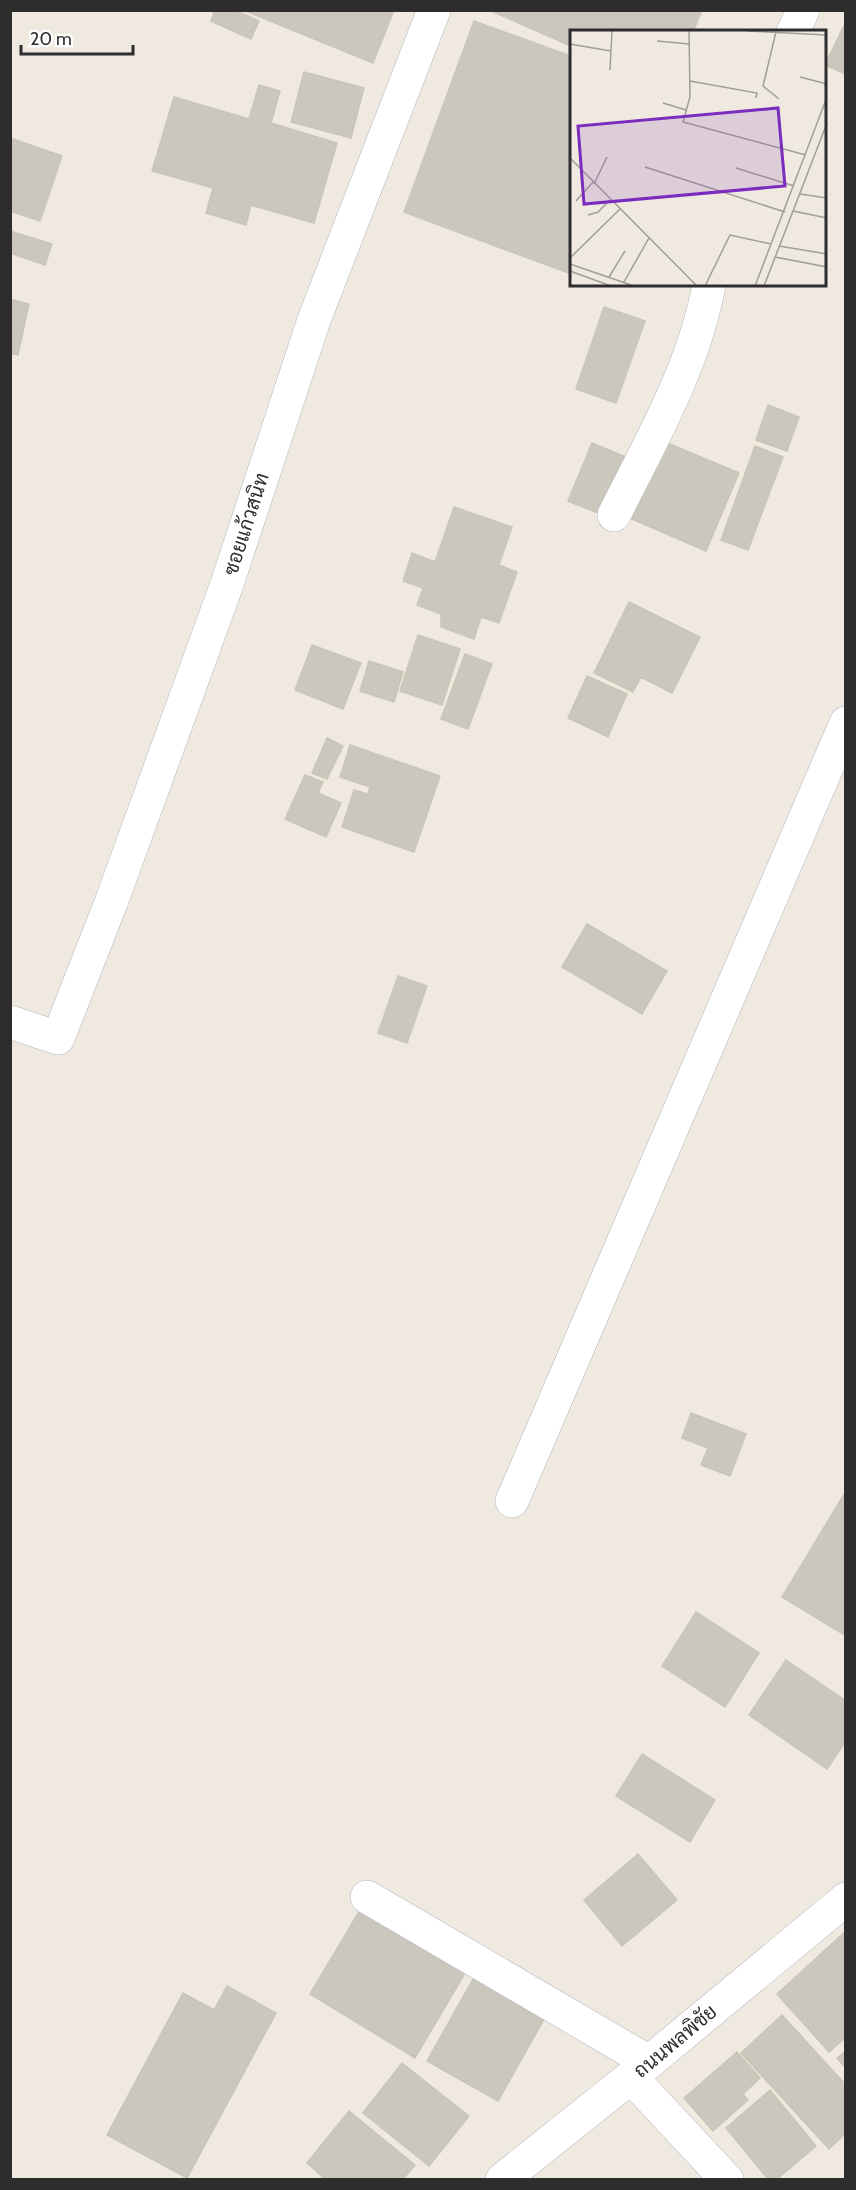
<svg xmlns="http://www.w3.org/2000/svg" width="856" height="2190" font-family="Cabin,Sarabun,sans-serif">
<rect width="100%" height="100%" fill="#efe9df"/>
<path fill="#cbc7bd" stroke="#cbc5b8" stroke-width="1.5" d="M 215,10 L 235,10 L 259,21 L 251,39 L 211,21 Z
M 243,10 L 394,10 L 373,63 Z
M 489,10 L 702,10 L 693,32 L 571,32 L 571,46 Z
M 474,21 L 571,56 L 571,274 L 404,212 Z
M 846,21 L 846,74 L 825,65 Z
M 304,72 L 364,88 L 351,138 L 291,122 Z
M 259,85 L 280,91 L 271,123 L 337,143 L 314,223 L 251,205 L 246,225 L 206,213 L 213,188 L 152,171 L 174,97 L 249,119 Z
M 10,138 L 62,156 L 40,221 L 10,211 Z
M 10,231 L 52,244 L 45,265 L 10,253 Z
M 10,299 L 29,304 L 18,355 L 10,353 Z
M 604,307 L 645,321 L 616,403 L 576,389 Z
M 768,405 L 799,417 L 787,451 L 756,440 Z
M 665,442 L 739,473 L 706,551 L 632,519 Z
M 592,443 L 628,458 L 605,516 L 568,501 Z
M 755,446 L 783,457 L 748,550 L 721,540 Z
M 454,507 L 512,527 L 499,565 L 517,572 L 499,623 L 481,617 L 474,639 L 441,627 L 441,614 L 417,605 L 423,588 L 403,581 L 412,553 L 435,562 Z
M 629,602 L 700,637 L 672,693 L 641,677 L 633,692 L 594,673 Z
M 418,635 L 460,649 L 442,705 L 400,691 Z
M 312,645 L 361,663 L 343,709 L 295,690 Z
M 465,654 L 492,664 L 468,729 L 441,719 Z
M 369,661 L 403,672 L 394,702 L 360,691 Z
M 587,676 L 627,694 L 608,737 L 568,718 Z
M 327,738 L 343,746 L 327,779 L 312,773 Z
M 350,745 L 440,776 L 414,852 L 342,827 L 354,790 L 368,794 L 370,787 L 340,777 Z
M 305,775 L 323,782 L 318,793 L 341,803 L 326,837 L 285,819 Z
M 587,924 L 667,971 L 642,1014 L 562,967 Z
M 398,976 L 427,986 L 407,1043 L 378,1033 Z
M 691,1413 L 746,1434 L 730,1476 L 701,1465 L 708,1448 L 682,1438 Z
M 846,1491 L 846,1636 L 782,1597 Z
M 696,1612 L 759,1653 L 725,1707 L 662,1666 Z
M 786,1660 L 846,1701 L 846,1741 L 827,1769 L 749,1715 Z
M 642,1754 L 715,1800 L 690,1842 L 616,1796 Z
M 638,1854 L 677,1900 L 622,1946 L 584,1900 Z
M 360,1910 L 465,1973 L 415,2058 L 310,1994 Z
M 846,1931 L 846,2037 L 829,2052 L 777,1994 Z
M 477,1972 L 548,2012 L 498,2101 L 427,2061 Z
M 227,1986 L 276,2013 L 187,2178 L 107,2135 L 183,1993 L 214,2010 Z
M 782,2015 L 846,2085 L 846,2133 L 829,2149 L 741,2053 Z
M 846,2051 L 846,2068 L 837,2058 Z
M 737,2052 L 760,2078 L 743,2094 L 748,2100 L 713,2131 L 684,2098 Z
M 402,2063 L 469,2116 L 429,2166 L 363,2113 Z
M 770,2090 L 816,2146 L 776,2180 L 769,2180 L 726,2128 Z
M 349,2111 L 415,2165 L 402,2180 L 326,2180 L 307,2163 Z"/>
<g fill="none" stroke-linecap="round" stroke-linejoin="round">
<defs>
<path id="minor" d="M 793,32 L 803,10
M 614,515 C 651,441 694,367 709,285
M 10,1022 L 58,1038 L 112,900 L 227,584 L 314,320 L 434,10
M 512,1501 L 846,723
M 367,1897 L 649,2062
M 631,2077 L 727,2180"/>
<path id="tertiary" d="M 502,2180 L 631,2077 L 846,1899"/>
</defs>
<use href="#minor" stroke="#b3b5c1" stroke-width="34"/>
<use href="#tertiary" stroke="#b3b5c1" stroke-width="34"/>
<use href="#minor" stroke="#fff" stroke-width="33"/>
<use href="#tertiary" stroke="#fff" stroke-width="33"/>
</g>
<g text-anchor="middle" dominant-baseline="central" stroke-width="4.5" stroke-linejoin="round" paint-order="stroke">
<g font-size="20" fill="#2d2d2d" stroke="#fff">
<text transform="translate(246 524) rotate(-72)">ซอยแก้วสนิท</text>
<text transform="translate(675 2041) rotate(-40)">ถนนพลพิชัย</text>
</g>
</g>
<g transform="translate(570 30)">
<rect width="256" height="256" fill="#efe9df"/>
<path fill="none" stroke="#a19e98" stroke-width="1.5" d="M 119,1 L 120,67 L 113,92 L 236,125M 177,1 L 257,5M 206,2 L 193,56 L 209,69M 87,11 L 119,14M 0,14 L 41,21M 40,40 L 42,1M 230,47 L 257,54M 120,51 L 187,63 L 186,68M 93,73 L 116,80M 0,128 L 127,256M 75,137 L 215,182M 166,138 L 224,156M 24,154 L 37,127M 230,164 L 257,168M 6,171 L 23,152M 223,181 L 257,188M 18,185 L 28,182 L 40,170M 209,216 L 257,224M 205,227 L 257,237M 0,228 L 50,179M 0,234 L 64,256M 0,241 L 41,256M 39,247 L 55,221M 54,252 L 79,208M 135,256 L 160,205 L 201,214M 185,256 L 257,67M 194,256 L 257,93"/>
<path fill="#7b2cbf" fill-opacity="0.15" stroke="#7b2cbf" stroke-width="3" d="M 208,78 L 215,156 L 14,174 L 8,96 Z"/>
<rect width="256" height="256" fill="none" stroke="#2d2d2d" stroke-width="3"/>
</g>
<rect width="856" height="2190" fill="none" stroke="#2d2d2d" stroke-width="24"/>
<path d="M21 45v9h112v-9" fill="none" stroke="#2d2d2d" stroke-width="3"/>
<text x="30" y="45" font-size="18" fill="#2d2d2d" stroke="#ffffff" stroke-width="4.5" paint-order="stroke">20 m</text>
</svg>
